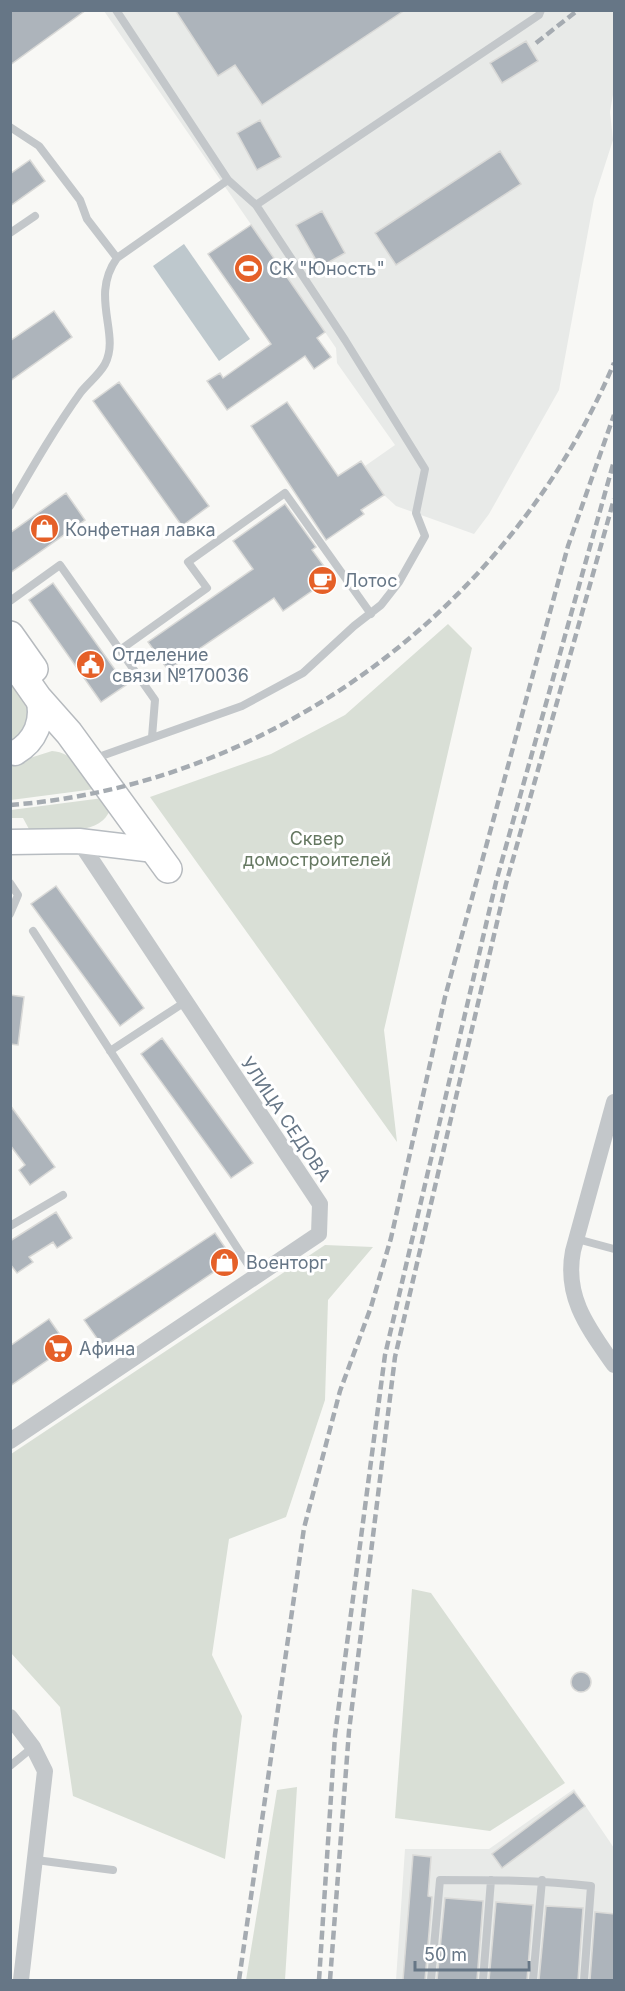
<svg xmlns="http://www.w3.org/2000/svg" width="625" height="1991" font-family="Inter,sans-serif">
<rect width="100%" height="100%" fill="#f8f8f5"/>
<path fill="#e8eae8" d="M 104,11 L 614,11 L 614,89 L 610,112 L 613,140 L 594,199 L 559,390 L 489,514 L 474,534 L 396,506 L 384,495 L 365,466 L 395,445 L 337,363 L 336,348 Z
M 574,1789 L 614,1848 L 614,1980 L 396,1980 L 405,1849 L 489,1849 Z"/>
<path fill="#d9dfd6" d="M 448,624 L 472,648 L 384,1030 L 397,1142 L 150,797 L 271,754 L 345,715 Z
M 10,679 L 31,709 L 29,723 L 10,745 Z
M 52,751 C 74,752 83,773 95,789 L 11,800 L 11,764 Z
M 103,798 L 110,809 C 103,835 60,830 38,832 L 30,831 L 23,818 L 11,818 L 11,810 Z
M 325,1245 L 373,1247 L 328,1300 L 325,1400 L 286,1517 L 229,1539 L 212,1655 L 242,1716 L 225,1859 L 73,1796 L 60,1707 L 11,1653 L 11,1454 Z
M 412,1589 L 431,1593 L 565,1783 L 490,1831 L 395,1818 Z
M 297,1787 L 285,1980 L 246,1980 L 277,1790 Z"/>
<path fill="#bec8cd" d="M 184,244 L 250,339 L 219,361 L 153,266 Z"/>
<path fill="#adb4bb" stroke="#d9d9d7" stroke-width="1.5" d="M 10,10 L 86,10 L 10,65 Z
M 175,10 L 405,10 L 262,105 L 235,65 L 218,76 Z
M 526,41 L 538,61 L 502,83 L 490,63 Z
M 260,120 L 281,157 L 257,170 L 237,133 Z
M 500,151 L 521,184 L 396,265 L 375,233 Z
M 30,160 L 45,181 L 10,206 L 10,174 Z
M 322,211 L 345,253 L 320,267 L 296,225 Z
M 251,225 L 325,332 L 317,338 L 331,357 L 314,369 L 305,356 L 227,410 L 207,381 L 220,373 L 223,378 L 271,344 L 208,254 Z
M 54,311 L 72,337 L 10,381 L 10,341 Z
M 119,382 L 209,506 L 182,526 L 93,401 Z
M 287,402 L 338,476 L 361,461 L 384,495 L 361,510 L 364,514 L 326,540 L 251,426 Z
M 66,493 L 85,520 L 10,573 L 10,533 Z
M 285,504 L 316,547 L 312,550 L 332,577 L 283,611 L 274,598 L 168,670 L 148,642 L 253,569 L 233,541 Z
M 53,583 L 126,685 L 101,702 L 29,600 Z
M 56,886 L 144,1008 L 120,1026 L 31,904 Z
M 10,995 L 24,997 L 18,1045 L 10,1044 Z
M 162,1038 L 253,1163 L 231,1178 L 141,1054 Z
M 10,1105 L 55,1167 L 30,1185 L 19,1170 L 25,1165 L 10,1145 Z
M 56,1212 L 72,1238 L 57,1248 L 53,1242 L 29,1257 L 33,1262 L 17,1273 L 10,1264 L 10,1241 Z
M 215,1233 L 233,1259 L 103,1347 L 84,1320 Z
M 49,1319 L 68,1346 L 10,1386 L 10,1346 Z
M571 1682a10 10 0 1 1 20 0a10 10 0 1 1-20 0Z
M 574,1792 L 585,1806 L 502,1868 L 492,1854 Z
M 413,1855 L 431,1857 L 428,1896 L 432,1897 L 425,1980 L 403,1980 Z
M 445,1898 L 483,1901 L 477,1980 L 437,1980 Z
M 496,1902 L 533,1905 L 527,1980 L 489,1980 Z
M 546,1906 L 583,1908 L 578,1980 L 539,1980 Z
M 595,1912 L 615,1914 L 615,1980 L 590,1980 Z"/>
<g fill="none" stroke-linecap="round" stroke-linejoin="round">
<defs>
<path id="secondary" d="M 15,753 C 36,741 44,720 38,698
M 10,842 L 79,841 L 154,850"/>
<path id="primary" d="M 10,635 L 34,669
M 10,658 L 38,698 L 69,733 L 168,869"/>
</defs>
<use href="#secondary" stroke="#b7bcc1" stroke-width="27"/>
<use href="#primary" stroke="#b6babe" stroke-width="30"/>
<path stroke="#c3c7ca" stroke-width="8" d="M 10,127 L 39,146 L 80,200 L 87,219 L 117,258
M 256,205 L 539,15 L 541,10
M 10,233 L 35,216
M 10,506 C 32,468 55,428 81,392 C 88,383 99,375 105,364 C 121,334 89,297 117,258 L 228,180
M 10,601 L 60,565 L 120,650 L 207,588 L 188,562 L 285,493 L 371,614
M 120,650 L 155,700 L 152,737
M 93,759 L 242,706 L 303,673 L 354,626 L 381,605 L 399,582 L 425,536 L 416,513 L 425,469 L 345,340 L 256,205 L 228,180 L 116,10
M 10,883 L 18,895 L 10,914
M 33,931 L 256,1277
M 110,1051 L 185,1002
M 10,1226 L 63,1195
M 577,1239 L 614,1249
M 10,1766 L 33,1747
M 36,1860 L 113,1870
M 431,1980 L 440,1880 C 491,1880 540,1880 591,1886 L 584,1980
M 483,1980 L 491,1880
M 533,1980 L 542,1880"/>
<path stroke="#c3c7ca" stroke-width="16" d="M 614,1102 L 573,1251 C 564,1298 589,1329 614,1365
M 10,1441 L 319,1234 L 320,1204 L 79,841
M 10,1717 L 33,1747 L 45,1771 L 21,1980"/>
<use href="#secondary" stroke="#fff" stroke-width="24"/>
<use href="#primary" stroke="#fff" stroke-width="27"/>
<path stroke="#a5abb1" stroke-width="4.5" stroke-dasharray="9 4.5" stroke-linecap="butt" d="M 536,43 L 578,10
M 10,805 C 274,785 512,605 614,363
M 239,1980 L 304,1528 L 340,1391 L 371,1307 L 391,1238 L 445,997 L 568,546 L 614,415
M 319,1980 L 335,1735 L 385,1355 L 496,882 L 614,461
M 330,1980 L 349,1731 L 395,1357 L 506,884 L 614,499"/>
</g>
<defs>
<symbol id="stadium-disc" viewBox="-11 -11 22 22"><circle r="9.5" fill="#e56028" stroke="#fff"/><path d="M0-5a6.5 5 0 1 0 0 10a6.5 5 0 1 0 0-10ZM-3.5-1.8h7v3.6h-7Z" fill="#fff"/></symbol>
<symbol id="shop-disc" viewBox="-11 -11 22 22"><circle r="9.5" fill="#e56028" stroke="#fff"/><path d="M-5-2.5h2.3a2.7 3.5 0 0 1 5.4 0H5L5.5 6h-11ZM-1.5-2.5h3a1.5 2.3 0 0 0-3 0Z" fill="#fff"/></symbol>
<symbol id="cafe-disc" viewBox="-11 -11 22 22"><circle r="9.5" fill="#e56028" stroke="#fff"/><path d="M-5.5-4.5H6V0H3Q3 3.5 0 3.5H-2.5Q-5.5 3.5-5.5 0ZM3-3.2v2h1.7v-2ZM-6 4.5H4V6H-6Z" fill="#fff"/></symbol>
<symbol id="civic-disc" viewBox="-11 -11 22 22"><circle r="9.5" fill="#e56028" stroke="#fff"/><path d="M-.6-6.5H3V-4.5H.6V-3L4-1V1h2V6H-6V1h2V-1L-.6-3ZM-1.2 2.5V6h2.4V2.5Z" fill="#fff"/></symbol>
<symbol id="supermarket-disc" viewBox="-11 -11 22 22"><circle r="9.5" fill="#e56028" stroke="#fff"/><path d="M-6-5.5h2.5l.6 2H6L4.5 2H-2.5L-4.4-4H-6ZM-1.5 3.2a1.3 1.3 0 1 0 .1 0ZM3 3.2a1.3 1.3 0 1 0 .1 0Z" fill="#fff"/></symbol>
</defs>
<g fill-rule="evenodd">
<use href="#stadium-disc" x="232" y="252" width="33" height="33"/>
<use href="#shop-disc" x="28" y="512" width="33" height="33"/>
<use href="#cafe-disc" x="306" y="564" width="33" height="33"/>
<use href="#civic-disc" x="74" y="648" width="33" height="33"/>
<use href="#shop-disc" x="208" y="1246" width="33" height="33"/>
<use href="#supermarket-disc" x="42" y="1332" width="33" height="33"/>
</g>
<g text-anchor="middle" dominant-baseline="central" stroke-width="6" stroke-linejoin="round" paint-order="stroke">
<g font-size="18" fill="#667686" stroke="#fff" text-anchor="start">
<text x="269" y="268">СК "Юность"</text>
<text x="65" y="529">Конфетная лавка</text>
<text x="344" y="580">Лотос</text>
<text x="112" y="654">Отделение<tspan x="112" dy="21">связи №170036</tspan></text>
<text x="246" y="1262">Военторг</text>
<text x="79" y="1348">Афина</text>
</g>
<g font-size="18" fill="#657861" stroke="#fff">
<text x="317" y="838">Сквер<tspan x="317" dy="21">домостроителей</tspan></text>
</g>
<g font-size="18" fill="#667686" stroke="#fff">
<text transform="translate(286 1119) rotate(56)">УЛИЦА СЕДОВА</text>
</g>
</g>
<rect width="625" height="1991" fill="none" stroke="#667686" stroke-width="24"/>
<path d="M415 1961v9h114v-9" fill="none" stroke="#667686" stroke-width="3"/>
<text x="424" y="1961" font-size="18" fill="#667686" stroke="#ffffff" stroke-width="4.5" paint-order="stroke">50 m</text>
</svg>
